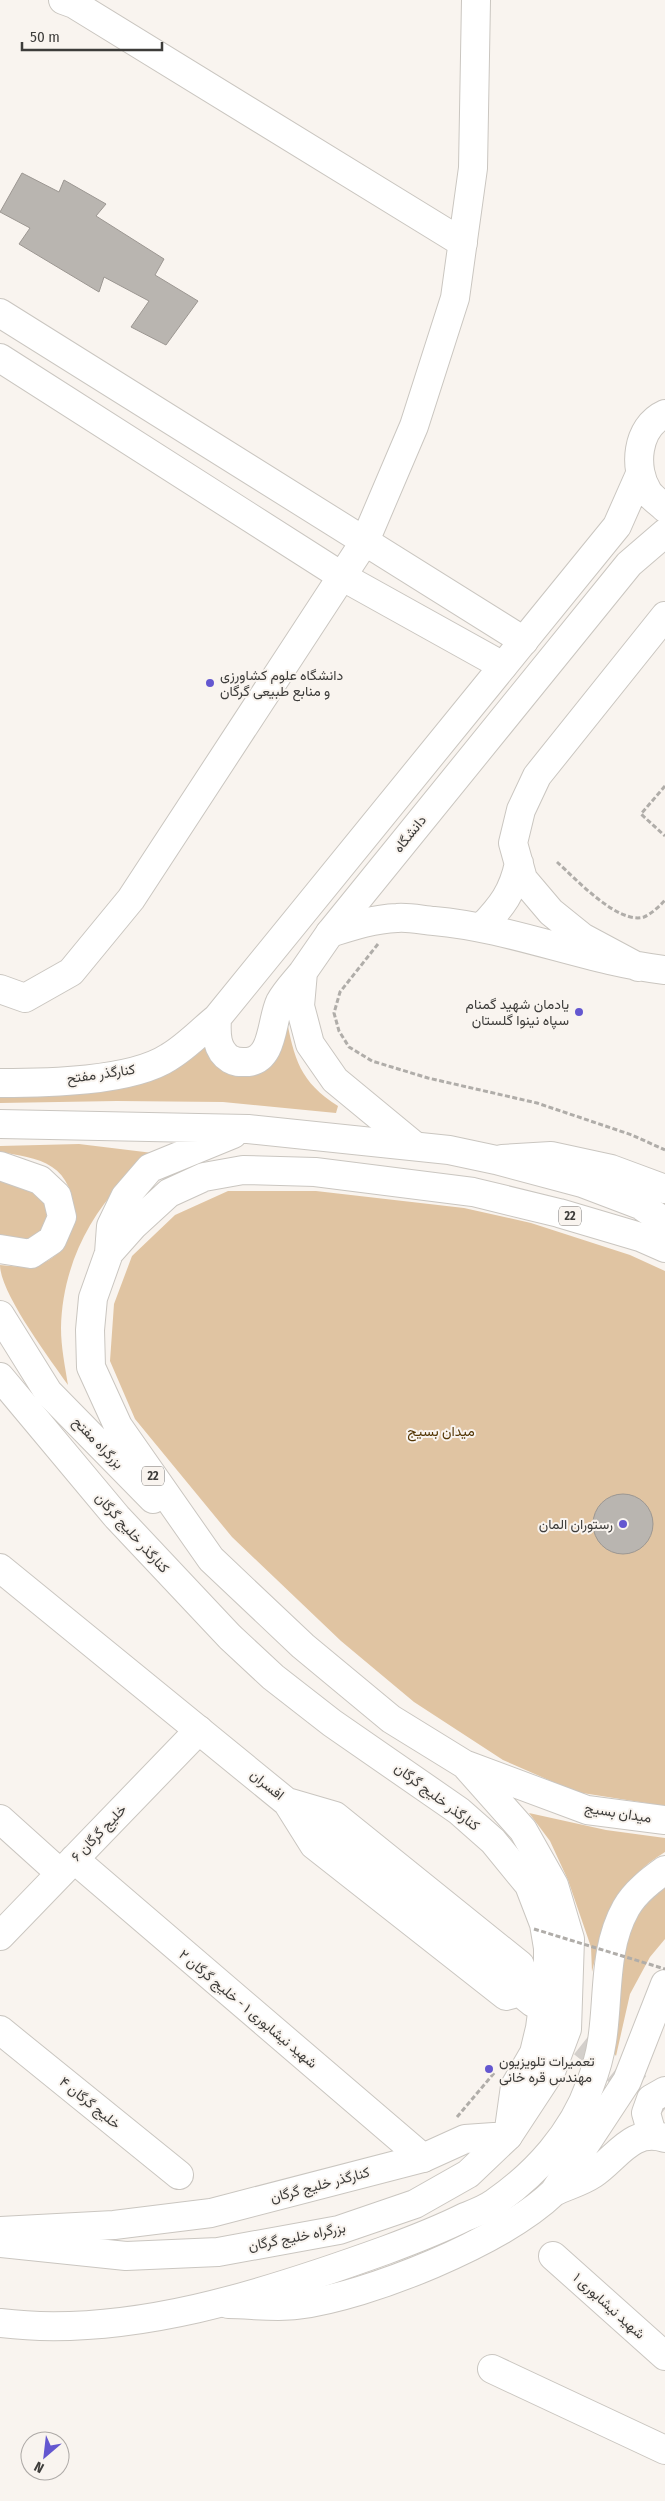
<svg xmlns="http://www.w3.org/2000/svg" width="665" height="2501" font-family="'Fira Sans Condensed',Vazirmatn,sans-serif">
<rect width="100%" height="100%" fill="#f9f4ef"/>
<path fill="#e0c4a2" d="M 286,1016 C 294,1059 300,1082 338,1106 L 336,1113 L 223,1102 L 117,1101 L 0,1103 L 0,1096 L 208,1042 L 241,1073 Z
M 79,1144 L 161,1154 C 148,1164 132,1173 121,1184 C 84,1223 62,1274 61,1328 C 61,1347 65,1366 68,1385 C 50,1359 0,1293 0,1265 C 17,1267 33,1268 49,1260 C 80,1242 82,1186 52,1167 C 37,1157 17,1155 0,1152 L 0,1146 Z
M 0,1178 L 19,1182 L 46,1200 C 51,1235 32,1248 0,1235 Z
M 228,1191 L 316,1191 L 464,1208 L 531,1223 L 630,1255 L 665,1271 L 665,1806 L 576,1792 L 503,1760 L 414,1702 L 341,1641 L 232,1537 L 135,1419 L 110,1361 L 114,1304 L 132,1256 L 175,1215 Z
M 529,1813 L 606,1830 L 665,1838 L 665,1852 C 618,1880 604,1921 592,1972 L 591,1947 L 568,1880 L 550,1841 Z
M 665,1884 L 665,1939 L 650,1957 L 630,1994 L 616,2056 L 613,2052 L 626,1937 L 644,1905 Z"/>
<path fill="#b9b5b0" stroke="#9c9792" d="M 22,173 L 59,192 L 64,180 L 106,204 L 96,216 L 164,259 L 155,275 L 198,301 L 166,345 L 131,327 L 149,301 L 104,277 L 99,292 L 19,244 L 30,228 L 0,212 Z
M593 1524a30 30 0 1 1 60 0a30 30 0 1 1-60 0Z"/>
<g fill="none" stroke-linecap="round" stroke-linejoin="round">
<path stroke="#d3cfcb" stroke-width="28" stroke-dasharray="28 14" stroke-linecap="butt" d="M 550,2017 L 665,2109"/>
<defs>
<path id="minor" d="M 63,0 L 74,4 L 463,243
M 0,313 L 524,641
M 0,358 L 343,577 L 503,666
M 482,927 C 502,906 513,892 519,863
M 330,933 C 352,926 373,919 397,918 C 409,917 422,920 434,921 C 513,928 587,961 665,970
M 638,967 L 582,937 L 551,912 L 523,879 L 513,843 L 521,810 L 537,776 L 665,616
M 0,989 L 25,998 L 71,972 L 131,899 L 365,541 L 414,426 L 455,298 L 473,168 L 476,0
M 0,1819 L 60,1873
M 74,1859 L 423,2158
M 0,1936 L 199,1730
M 0,2030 L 179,2175
M 553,2256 L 665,2356
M 492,2369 L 665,2450"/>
<path id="major" d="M 665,414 C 636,427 633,469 648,492 C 652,498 660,503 665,508
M 217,1018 C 216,1034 216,1050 230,1059 C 237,1063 241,1062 248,1062 C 274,1059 271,1021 280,1002 C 286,991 296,981 303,972
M 0,1083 C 45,1083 131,1082 169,1057 C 186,1047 201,1031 217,1018 L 617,526 L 640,474
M 415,1146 L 335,1080 L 310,1044 L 300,1006 L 303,972 L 330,933 L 629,564 L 665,533
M 502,1159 L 551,1156 L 611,1169 L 665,1189
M 0,1377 L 117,1517 L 230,1637 L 273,1677 L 332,1723 L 459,1811 L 493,1841 L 529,1885 L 544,1924 L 548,1948 L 548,1968 L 540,2028 L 534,2053 L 515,2086 L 508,2136 L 465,2139 L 423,2158 L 211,2213 L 114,2225 L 0,2231
M 0,1568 L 533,2003
M 287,1802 L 335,1816 L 520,1965 L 525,1978 C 520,1988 518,1994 506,1996 L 314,1845 Z
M 652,2134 L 646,2113 L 651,2099 L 665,2091
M 554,2192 C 566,2186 581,2182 593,2174 C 617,2158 632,2127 665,2138
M 228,2304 C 250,2304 275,2308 297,2305 C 369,2296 502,2242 554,2192 L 627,2081 L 665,1984"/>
<path id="highway" d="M 0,1124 L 248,1129 L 449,1150 L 496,1160 L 582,1183 L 640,1205 L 665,1222
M 0,1166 L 40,1180 L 57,1196 L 62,1217 L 52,1240 L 31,1254 L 0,1249
M 665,1248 L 640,1237 L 559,1213 L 473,1192 L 315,1172 L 243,1170 L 204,1177 L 169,1193 L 133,1226 L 109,1253 L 93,1298 L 90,1330 L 91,1367 L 118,1426 L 211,1559 L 303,1646 L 391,1719 L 464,1764 L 587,1810 L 665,1820
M 109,1253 L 111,1226 L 125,1197 L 150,1168 L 233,1134
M 0,1315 L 48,1392 L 153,1499
M 0,2243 L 126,2256 L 218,2252 L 339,2230 L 415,2204 L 468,2174 L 508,2136 L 552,2069 L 567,2029 L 570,1939 L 554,1885 L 523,1830 L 467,1767
M 0,2323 C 128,2339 267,2293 386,2250 C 413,2240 439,2230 465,2217 C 475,2213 486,2209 494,2203 C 536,2174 573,2133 590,2085 C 595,2072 600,2055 602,2041 C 609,1997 603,1949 626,1908 C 635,1892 651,1880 665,1870"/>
</defs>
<use href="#minor" stroke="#cac6c0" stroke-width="30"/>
<use href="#major" stroke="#cac6c0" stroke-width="30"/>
<use href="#highway" stroke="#cac6c0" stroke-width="30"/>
<path stroke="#b0ada9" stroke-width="3" stroke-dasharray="5 2.5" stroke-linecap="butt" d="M 665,786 L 641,814 L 665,836
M 557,862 C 575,878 618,925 644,917 C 651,914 660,906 665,900
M 378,944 L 340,992 L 334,1013 L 339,1031 L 349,1047 L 372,1061 L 428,1078 L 537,1103 L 632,1135 L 665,1150
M 457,2117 L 495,2072"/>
<use href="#minor" stroke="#fff" stroke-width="28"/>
<use href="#major" stroke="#fff" stroke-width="28"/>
<use href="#highway" stroke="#fff" stroke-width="28"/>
<path stroke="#b0ada9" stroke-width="3" stroke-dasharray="5 2.5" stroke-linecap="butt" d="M 534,1929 L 665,1969"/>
</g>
<g fill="#6457d0" stroke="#f9f4ef" stroke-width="2">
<circle cx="210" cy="683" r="5"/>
<circle cx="579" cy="1012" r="5"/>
<circle cx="623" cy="1524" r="5"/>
<circle cx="489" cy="2069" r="5"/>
</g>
<g text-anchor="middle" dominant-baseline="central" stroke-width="4" stroke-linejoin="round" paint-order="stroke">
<g fill="#f9f4ef" stroke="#757370" stroke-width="1">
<rect x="559" y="1206.5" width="22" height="19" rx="4"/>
<rect x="142" y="1466.5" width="22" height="19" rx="4"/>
</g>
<g font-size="12" font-weight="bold" fill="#3d3c3a">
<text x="570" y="1216">22</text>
<text x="153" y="1476">22</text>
</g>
<g font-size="14" fill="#3d3c3a" stroke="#f9f4ef" text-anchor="start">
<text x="220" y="675">دانشگاه علوم کشاورزی<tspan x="220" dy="16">و منابع طبیعی گرگان</tspan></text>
<text x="569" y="1004" text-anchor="end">یادمان شهید گمنام<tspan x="569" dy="16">سپاه نینوا گلستان</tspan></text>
<text x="613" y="1524" text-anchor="end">رستوران المان</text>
<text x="499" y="2061">تعمیرات تلویزیون<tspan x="499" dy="16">مهندس قره خانی</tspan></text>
</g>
<g font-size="14" fill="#3d3c3a" stroke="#f9f4ef">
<text transform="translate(410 834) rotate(-51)">دانشگاه</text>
<text transform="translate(101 1074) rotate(-8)">کنارگذر مفتح</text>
<text transform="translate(98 1443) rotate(46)">بزرگراه مفتح</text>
<text transform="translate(132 1533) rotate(48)">کنارگذر خلیج گرگان</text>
<text transform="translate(267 1785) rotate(39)">افسران</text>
<text transform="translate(437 1797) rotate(37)">کنارگذر خلیج گرگان</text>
<text transform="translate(618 1813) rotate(9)">میدان بسیج</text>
<text transform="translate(99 1833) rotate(-46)">خلیج گرگان ۶</text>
<text transform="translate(248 2009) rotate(40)">شهید نیشابوری ۱ - خلیج گرگان ۲</text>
<text transform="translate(90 2103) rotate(39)">خلیج گرگان ۴</text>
<text transform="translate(320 2185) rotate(-15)">کنارگذر خلیج گرگان</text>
<text transform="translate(297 2237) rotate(-11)">بزرگراه خلیج گرگان</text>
<text transform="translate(609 2306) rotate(42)">شهید نیشابوری ۱</text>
</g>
<g font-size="14" fill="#533605" stroke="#f9f4ef">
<text x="441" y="1431">میدان بسیج</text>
</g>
</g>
<g transform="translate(45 2456) rotate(208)"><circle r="24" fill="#f9f4ef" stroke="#aeaaa7"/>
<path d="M0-4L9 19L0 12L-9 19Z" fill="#6457d0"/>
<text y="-8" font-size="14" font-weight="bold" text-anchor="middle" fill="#3d3c3a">N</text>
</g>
<path d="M22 42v8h140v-8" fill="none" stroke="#3d3c3a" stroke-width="2.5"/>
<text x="30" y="42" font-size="15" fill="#3d3c3a" stroke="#f9f4ef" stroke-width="4" paint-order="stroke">50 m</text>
</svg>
